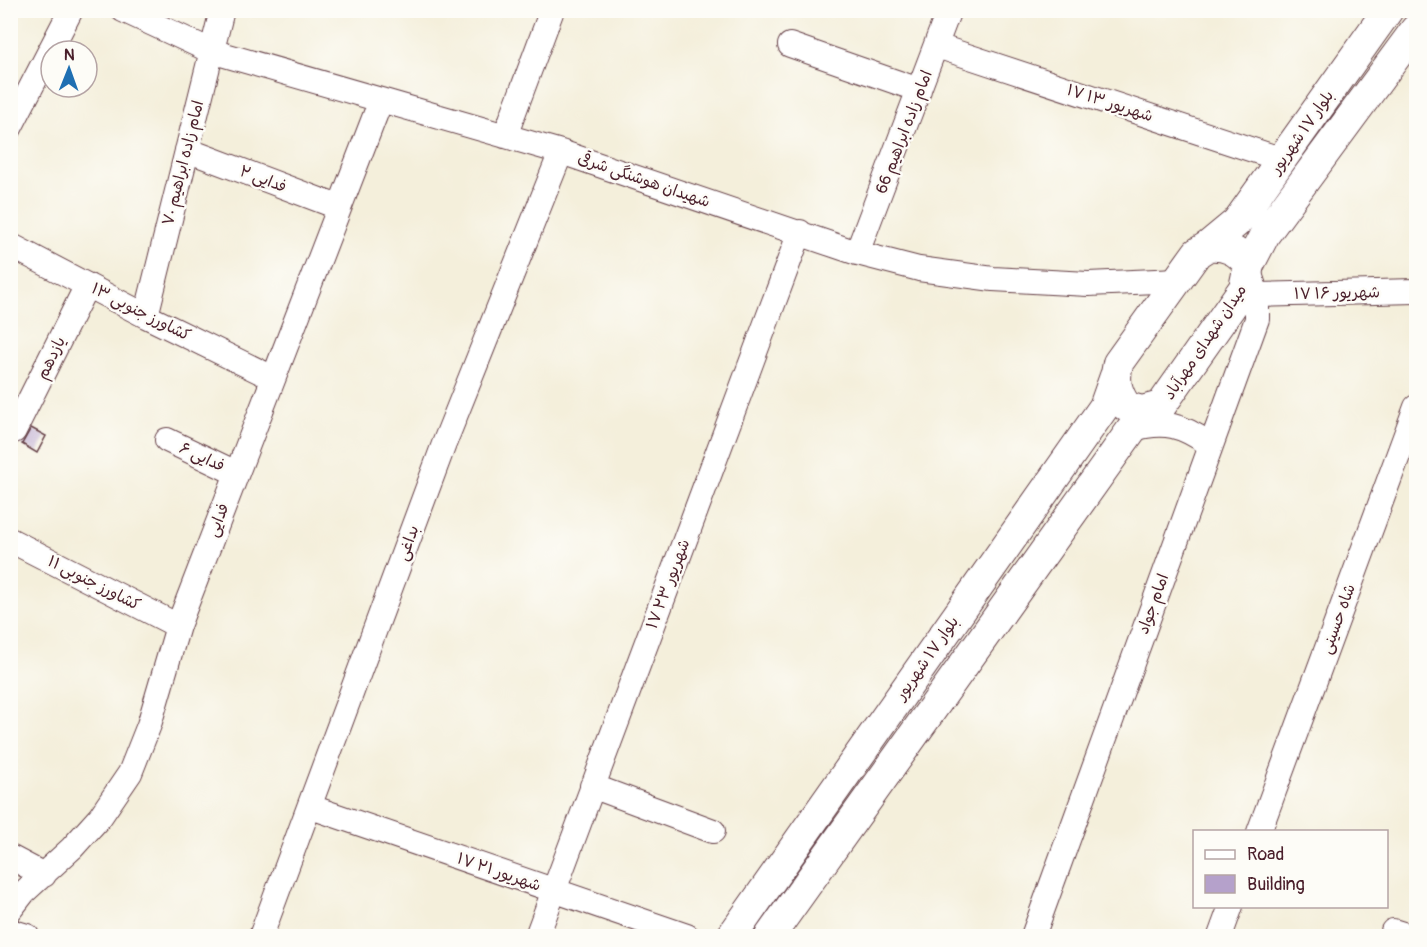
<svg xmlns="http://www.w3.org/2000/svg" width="1427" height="947" font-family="Pangolin,'Playpen Sans Arabic',sans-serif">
<rect width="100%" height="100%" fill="#fdfcf7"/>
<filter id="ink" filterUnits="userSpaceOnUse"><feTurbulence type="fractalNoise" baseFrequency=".0167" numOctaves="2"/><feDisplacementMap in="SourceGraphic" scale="12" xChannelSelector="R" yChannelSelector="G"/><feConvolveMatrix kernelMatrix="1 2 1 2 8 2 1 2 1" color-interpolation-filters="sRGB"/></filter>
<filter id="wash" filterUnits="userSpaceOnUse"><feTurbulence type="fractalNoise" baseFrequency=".008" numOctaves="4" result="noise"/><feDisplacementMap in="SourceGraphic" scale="24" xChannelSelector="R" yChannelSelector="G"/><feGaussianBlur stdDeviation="1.35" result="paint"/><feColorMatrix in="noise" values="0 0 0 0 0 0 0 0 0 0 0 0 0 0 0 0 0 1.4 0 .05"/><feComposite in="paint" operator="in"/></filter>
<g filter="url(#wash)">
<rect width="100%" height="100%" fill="#f4efdb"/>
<g id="blocks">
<path fill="#b5a1cb" d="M 31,428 L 46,436 L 37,453 L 22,444 Z"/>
</g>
</g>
<g filter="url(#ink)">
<use href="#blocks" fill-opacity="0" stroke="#643e45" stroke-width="1.5"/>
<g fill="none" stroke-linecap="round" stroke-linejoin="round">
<defs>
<path id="minor" d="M 123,10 L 211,51 L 561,152 L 857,253 L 919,269 L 993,279 L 1088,284 L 1178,280
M 790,45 L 919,90
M 937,46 L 1283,160
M 10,128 L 71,10
M 505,136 L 552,10
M 187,150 L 338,207
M 10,245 L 146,316 L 273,378
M 857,253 L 949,10
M 1257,295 L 1416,291
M 146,316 L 222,10
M 1132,429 C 1165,420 1182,425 1209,444
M 14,431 L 87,285
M 167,440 L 236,473
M 10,540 L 178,626
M 592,786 L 713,831
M 311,807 L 687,936
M 1259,832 L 1416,407
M 10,857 L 44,875
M 10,910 L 24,892 L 72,848 L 100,817 L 130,773 L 149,725 L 178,626 L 381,100
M 10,931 L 27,936
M 1393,931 L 1409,936
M 261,936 L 444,444 L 561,152
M 537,936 L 800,232
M 1033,936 L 1257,319 L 1257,295 L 1249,271
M 1220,936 L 1231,906"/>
<path id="major" d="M 1208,246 C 1226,244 1238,251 1249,265 L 1244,288 L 1161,406 L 1142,411 L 1127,407 C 1116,392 1114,380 1118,363 L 1197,253 Z
M 1208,246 L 1237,222 L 1388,10
M 1249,265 L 1265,234 L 1416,29
M 732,936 L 1104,407 L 1115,376
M 770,936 L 1132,429 L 1155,409"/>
</defs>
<use href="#minor" stroke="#643e45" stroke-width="26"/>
<use href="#major" stroke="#643e45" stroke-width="32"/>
<use href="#minor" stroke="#fff" stroke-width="24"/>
<use href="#major" stroke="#fff" stroke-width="30"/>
</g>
</g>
<g text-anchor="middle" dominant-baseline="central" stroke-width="5" stroke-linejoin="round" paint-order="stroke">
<g font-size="16" fill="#4a1f2b" stroke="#fdfcf7">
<text transform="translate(1110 103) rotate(18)">۱۷ شهریور ۱۳</text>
<text transform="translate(904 132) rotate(-69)">امام زاده ابراهیم 66</text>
<text transform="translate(1302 132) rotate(-55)">بلوار ۱۷ شهریور</text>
<text transform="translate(183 163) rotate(-76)">امام زاده ابراهیم ۷۰</text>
<text transform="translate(263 179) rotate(21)">فدایی ۲</text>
<text transform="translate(644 180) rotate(19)">شهیدان هوشنگی شرقی</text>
<text transform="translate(1337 293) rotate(-1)">۱۷ شهریور ۱۶</text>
<text transform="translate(141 312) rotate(27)">کشاورز جنوبی ۱۳</text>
<text transform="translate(1205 342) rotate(-56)">میدان شهدای مهرآباد</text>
<text transform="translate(51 358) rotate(-64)">یازدهم</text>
<text transform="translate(202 457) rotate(25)">فدایی ۶</text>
<text transform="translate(218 520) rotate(-69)">فدایی</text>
<text transform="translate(408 543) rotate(-70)">بداغی</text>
<text transform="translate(94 583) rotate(27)">کشاورز جنوبی ۱۱</text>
<text transform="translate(668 584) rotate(-69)">۱۷ شهریور ۲۳</text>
<text transform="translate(1153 604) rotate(-70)">امام جواد</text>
<text transform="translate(1338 619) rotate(-70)">شاه حسینی</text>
<text transform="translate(927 658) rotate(-55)">بلوار ۱۷ شهریور</text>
<text transform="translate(499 872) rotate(19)">۱۷ شهریور ۲۱</text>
</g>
</g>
<rect width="1427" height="947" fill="none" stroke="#fdfcf7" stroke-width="36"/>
<rect x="1193" y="830" width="195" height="78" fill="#fdfcf7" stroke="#b5a4a5" stroke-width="1.5"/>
<rect x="1205" y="850" width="30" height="9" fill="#ffffff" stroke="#b5a4a5" stroke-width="1.5"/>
<text x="1247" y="860" font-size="18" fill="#4a1f2b">Road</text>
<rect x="1205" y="875" width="30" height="18" fill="#b5a1cb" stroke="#b5a4a5" stroke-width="1.5"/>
<text x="1247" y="890" font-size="18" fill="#4a1f2b">Building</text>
<g transform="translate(69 69) rotate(1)"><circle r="28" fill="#fdfcf7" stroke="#b5a4a5" stroke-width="1.5"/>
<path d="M0-4.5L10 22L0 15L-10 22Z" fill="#1f6fb2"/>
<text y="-9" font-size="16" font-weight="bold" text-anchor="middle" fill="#4a1f2b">N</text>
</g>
</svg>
